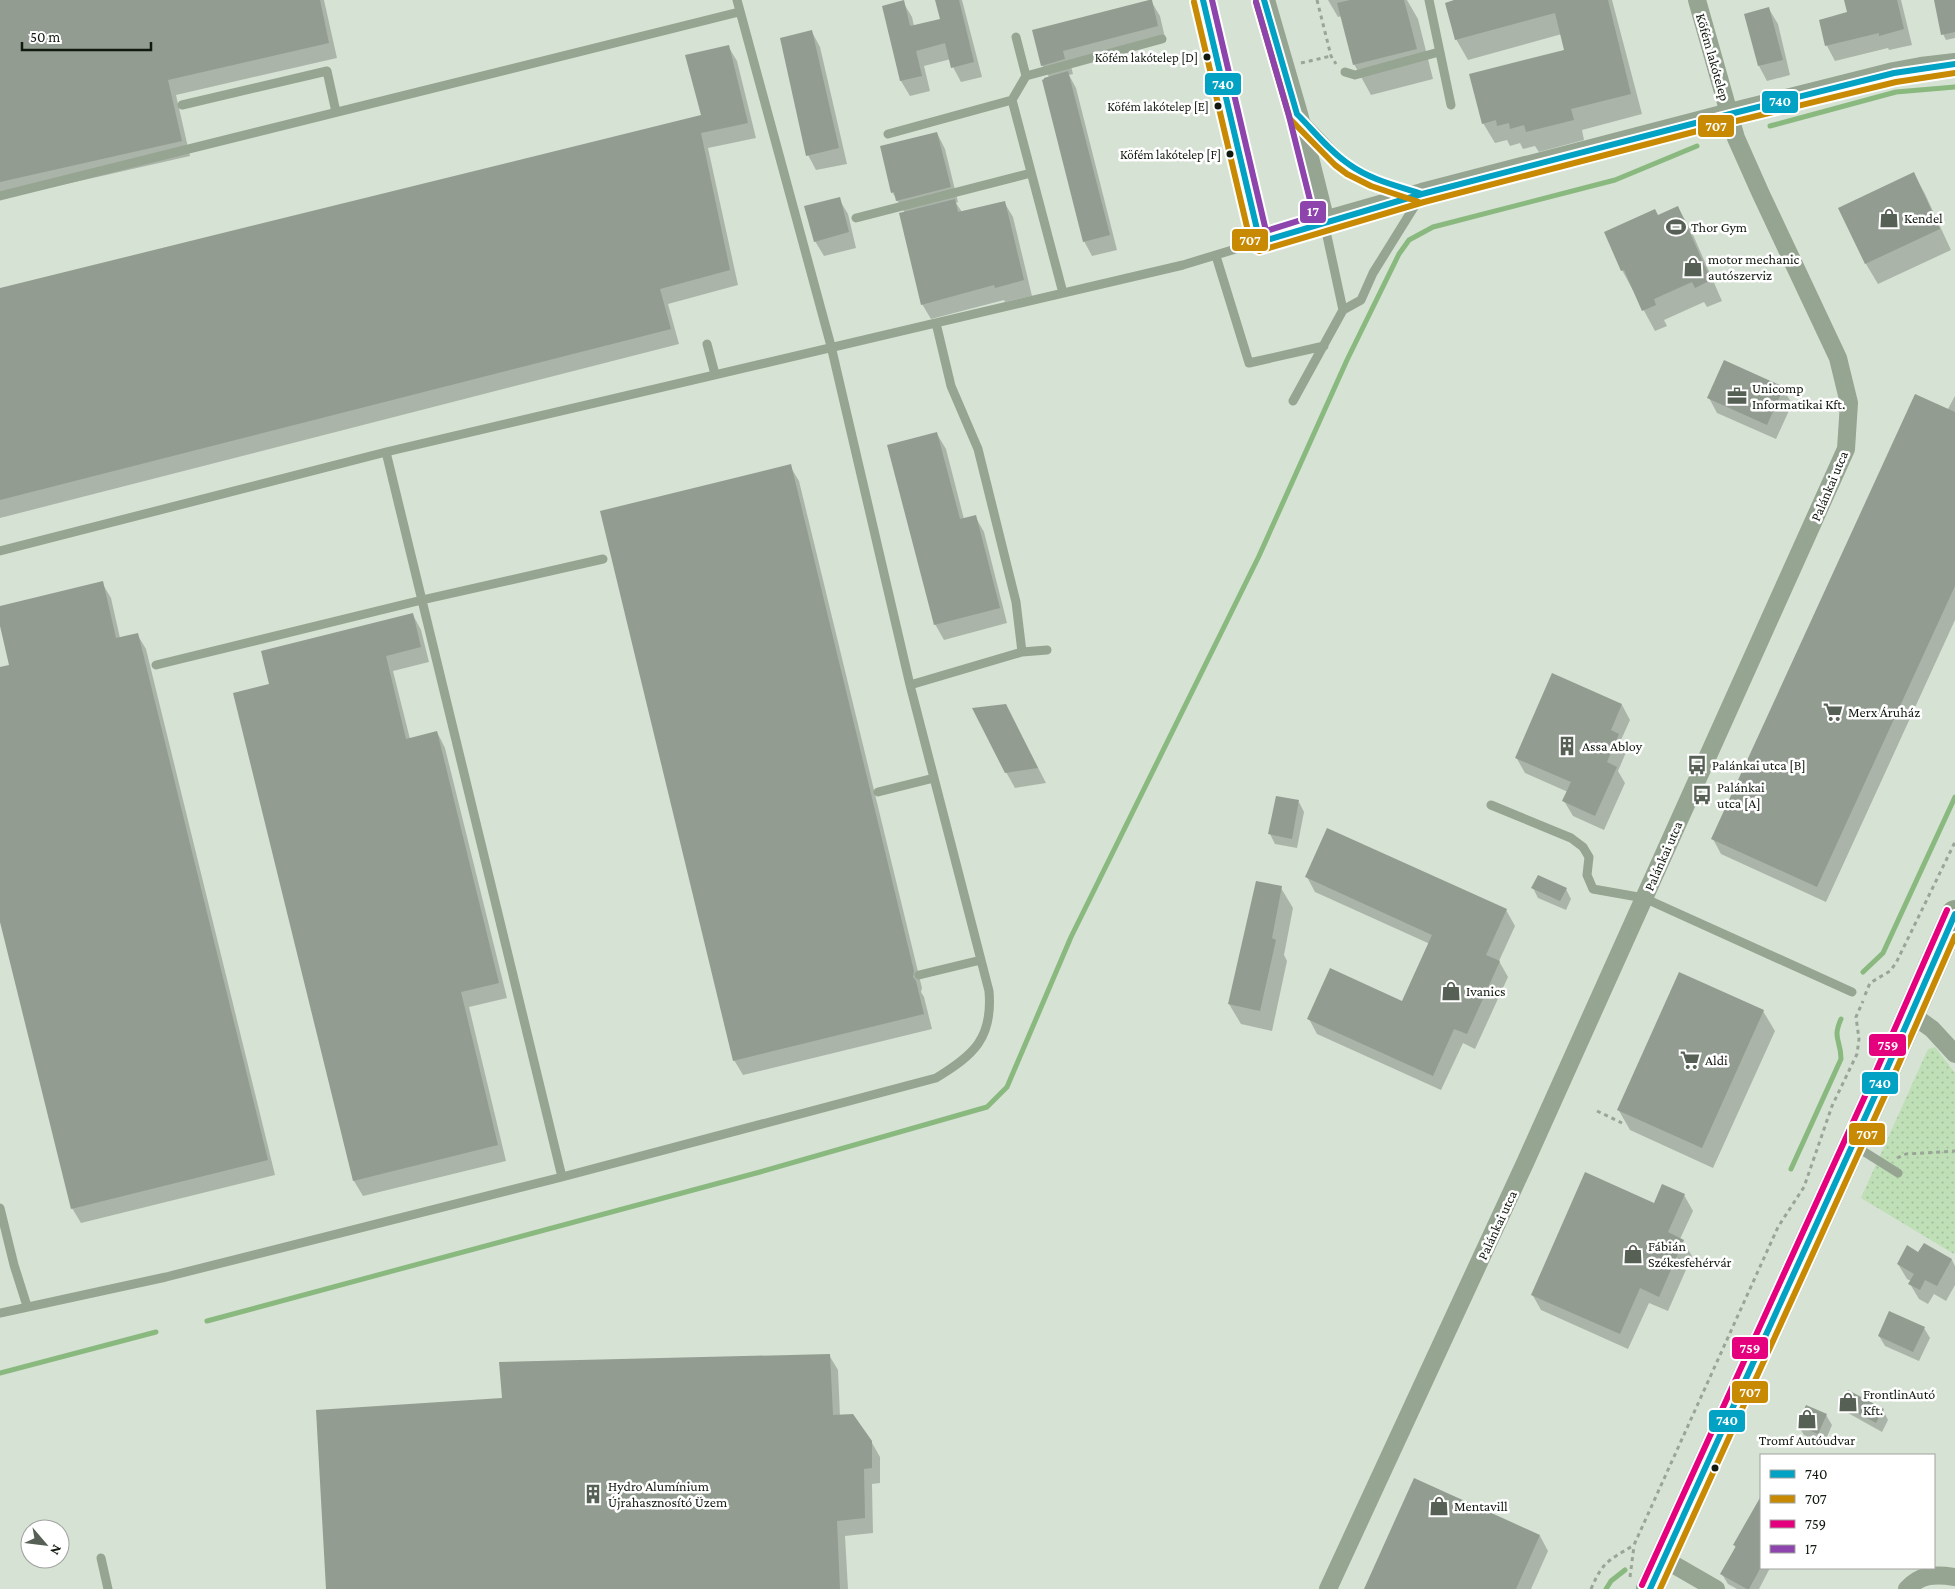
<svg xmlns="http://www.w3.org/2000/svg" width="1955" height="1589" font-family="'Crimson Pro',serif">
<defs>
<pattern id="grass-dots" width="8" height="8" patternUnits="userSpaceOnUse" patternTransform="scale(1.25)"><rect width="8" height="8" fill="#bfdfb7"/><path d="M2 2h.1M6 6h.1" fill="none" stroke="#a3bf9c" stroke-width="1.8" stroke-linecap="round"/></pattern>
</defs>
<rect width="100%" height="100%" fill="#d6e2d3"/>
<path fill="url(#grass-dots)" d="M 1935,1047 L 1955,1073 L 1955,1251 L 1954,1254 L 1861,1198 L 1928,1049 Z"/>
<path fill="#0003" d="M 0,0 L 324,0 L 337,58 L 176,95 L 190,156 L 0,199 Z
M 936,0 L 962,0 L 982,77 L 961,82 L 953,67 L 951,59 L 924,66 L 930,91 L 910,96 L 901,81 L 884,7 L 903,2 L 912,17 L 914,26 L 941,20 Z
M 1328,0 L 1407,0 L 1418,19 L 1433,79 L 1371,95 L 1354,64 L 1342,16 L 1338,17 Z
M 1459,0 L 1612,0 L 1642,114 L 1582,130 L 1584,140 L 1539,152 L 1535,146 L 1523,149 L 1520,143 L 1510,146 L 1507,140 L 1495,143 L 1483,123 L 1566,51 L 1562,34 L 1468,60 L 1456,39 Z
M 1846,0 L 1901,0 L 1912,45 L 1889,50 L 1888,48 L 1835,61 L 1827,46 L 1820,20 L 1849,13 Z
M 1935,0 L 1955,0 L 1955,38 L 1946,40 L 1943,34 Z
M 1151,1 L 1160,16 L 1166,42 L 1071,66 L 1073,74 L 1069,75 L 1076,88 L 1117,250 L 1092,256 L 1084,241 L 1049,77 L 1042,65 L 1033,31 Z
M 1769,9 L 1778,24 L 1790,75 L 1767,81 L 1759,66 Z
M 812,32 L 820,47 L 847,164 L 816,170 L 808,155 Z
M 728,46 L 737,61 L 756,138 L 708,148 L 738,285 L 668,304 L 679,344 L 0,518 L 0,289 L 703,116 Z
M 937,133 L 945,149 L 958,202 L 956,203 L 962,212 L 1004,202 L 1013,217 L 1032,296 L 1005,302 L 1004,300 L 931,319 L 922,304 L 905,213 L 892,192 Z
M 1914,174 L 1925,194 L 1951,250 L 1878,284 L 1866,264 L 1840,208 Z
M 839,199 L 848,214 L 856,248 L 824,256 L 815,241 Z
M 1678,208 L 1690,228 L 1722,301 L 1707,307 L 1704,302 L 1664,320 L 1667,326 L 1655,331 L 1622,270 L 1658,216 Z
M 1783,388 L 1792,404 L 1776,439 L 1717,413 L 1709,398 Z
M 1955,396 L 1955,620 L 1826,902 L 1721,854 L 1713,839 Z
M 937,434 L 946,449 L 964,519 L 975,516 L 984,532 L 1007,623 L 944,640 L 935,624 Z
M 790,466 L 799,481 L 922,988 L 921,992 L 924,997 L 932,1029 L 743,1075 L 734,1060 Z
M 102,583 L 111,598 L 120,638 L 137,634 L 146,649 L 275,1175 L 81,1223 L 72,1208 L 0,917 L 0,668 L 11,666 L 0,621 L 0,607 Z
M 413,615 L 421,630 L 429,662 L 393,671 L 410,739 L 437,732 L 445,748 L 507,998 L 469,1007 L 506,1161 L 363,1196 L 354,1181 L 234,694 L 270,685 Z
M 1622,705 L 1630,720 L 1621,740 L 1627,750 L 1618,771 L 1625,783 L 1604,830 L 1573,816 L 1564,801 L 1568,792 L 1525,773 L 1516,757 Z
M 1014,721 L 1046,783 L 1015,788 L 1006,772 Z
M 1299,802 L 1304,812 L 1297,848 L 1275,844 L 1270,834 Z
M 1307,877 L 1506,910 L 1515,926 L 1499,961 L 1508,977 L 1475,1049 L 1463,1043 L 1441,1090 L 1317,1034 L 1309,1019 L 1403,1002 L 1430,944 L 1315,892 Z
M 1281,888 L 1293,908 L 1284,955 L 1287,961 L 1272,1031 L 1241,1024 L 1229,1004 Z
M 1533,888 L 1566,889 L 1571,899 L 1566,910 L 1538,898 Z
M 1763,1011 L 1775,1031 L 1713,1168 L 1630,1130 L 1618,1109 Z
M 1684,1195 L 1693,1211 L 1680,1239 L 1683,1241 L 1692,1256 L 1668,1311 L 1649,1303 L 1628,1349 L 1541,1310 L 1532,1294 L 1655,1204 Z
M 1924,1245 L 1952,1260 L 1955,1266 L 1955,1285 L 1946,1301 L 1934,1294 L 1928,1304 L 1919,1299 L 1910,1284 L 1911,1281 L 1907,1279 L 1898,1264 L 1919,1254 Z
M 1924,1328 L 1930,1338 L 1919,1361 L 1885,1346 L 1879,1336 Z
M 829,1355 L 838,1370 L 840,1416 L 871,1441 L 880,1457 L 880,1483 L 872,1484 L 873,1533 L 845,1536 L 848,1589 L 327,1589 L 503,1399 Z
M 1843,1404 L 1883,1410 L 1888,1420 L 1882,1432 L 1848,1413 Z
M 1826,1415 L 1832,1425 L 1824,1444 L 1804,1435 L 1798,1425 Z
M 1761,1499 L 1761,1568 L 1770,1568 L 1759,1589 L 1737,1589 L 1728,1584 L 1722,1574 L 1736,1548 L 1734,1545 Z
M 1540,1536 L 1548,1551 L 1531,1589 L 1365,1589 Z"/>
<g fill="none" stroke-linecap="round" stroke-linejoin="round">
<path stroke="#8ab97f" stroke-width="5" d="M 1770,126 L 1896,92 L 1955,87
M 1863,972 L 1883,953 L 1955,797
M 1791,1169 L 1841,1059 C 1841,1040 1832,1039 1841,1019
M 207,1321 L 760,1172 L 987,1107 L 1007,1087 L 1071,937 L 1259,556 L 1347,360 L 1399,254 L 1409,240 L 1433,227 L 1615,180 L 1697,146
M 0,1373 L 156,1332
M 1606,1589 L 1611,1581 L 1625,1570"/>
</g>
<path fill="#939c90" d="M 0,0 L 320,0 L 329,43 L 168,80 L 182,141 L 0,182 Z
M 904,0 L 910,26 L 940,19 L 935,0 L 959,0 L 974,62 L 951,68 L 945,43 L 916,51 L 922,76 L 900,81 L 882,6 Z
M 1149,0 L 1152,0 L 1158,26 L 1063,51 L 1065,59 L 1041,66 L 1032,30 Z
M 1350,0 L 1404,0 L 1417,49 L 1353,65 L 1337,3 Z
M 1454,0 L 1608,0 L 1631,94 L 1571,109 L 1574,120 L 1526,132 L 1524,125 L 1510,129 L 1509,123 L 1497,126 L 1496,120 L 1482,124 L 1469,74 L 1564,50 L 1555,13 L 1455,40 L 1445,3 Z
M 1844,0 L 1897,0 L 1904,29 L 1879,36 L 1879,33 L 1825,46 L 1819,20 L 1847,12 Z
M 1934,0 L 1955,0 L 1955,32 L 1941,35 Z
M 1769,7 L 1783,60 L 1758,66 L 1744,14 Z
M 812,30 L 839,148 L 806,156 L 780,38 Z
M 729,45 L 748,123 L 701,133 L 730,270 L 660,289 L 671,329 L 0,500 L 0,288 L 701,115 L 685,55 Z
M 1068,71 L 1110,235 L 1083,242 L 1042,80 L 1044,79 L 1044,78 Z
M 937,132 L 951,187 L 896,201 L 894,192 L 891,193 L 880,146 Z
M 1914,172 L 1940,229 L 1865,264 L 1838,208 Z
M 840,197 L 849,232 L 814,242 L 804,206 Z
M 955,199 L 958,212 L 1005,201 L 1024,280 L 995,288 L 994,285 L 921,305 L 899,213 Z
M 1678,206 L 1711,280 L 1695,288 L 1692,282 L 1654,299 L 1656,305 L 1642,311 L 1624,270 L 1621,271 L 1604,232 L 1655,209 L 1658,215 Z
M 1724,360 L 1784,387 L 1767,425 L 1707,398 Z
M 1915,394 L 1955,412 L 1955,586 L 1817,887 L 1711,839 Z
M 937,432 L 960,519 L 976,515 L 1000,608 L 934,625 L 887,445 Z
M 791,464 L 914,971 L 913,977 L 916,981 L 924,1014 L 733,1061 L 600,511 Z
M 103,581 L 116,638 L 138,633 L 268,1160 L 71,1209 L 0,922 L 0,667 L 9,665 L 0,626 L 0,606 Z
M 413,613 L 421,647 L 386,656 L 406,739 L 437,731 L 499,983 L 461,992 L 498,1145 L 353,1181 L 233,693 L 269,684 L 261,651 Z
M 1552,673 L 1622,704 L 1611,730 L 1619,734 L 1607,762 L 1617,767 L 1595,816 L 1562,801 L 1571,782 L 1515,758 Z
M 1006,704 L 1038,768 L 1005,773 L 972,708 Z
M 1276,796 L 1299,800 L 1292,839 L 1268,834 Z
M 1327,828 L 1507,909 L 1486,955 L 1500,961 L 1467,1034 L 1454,1029 L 1433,1076 L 1307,1019 L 1330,968 L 1402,1001 L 1432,935 L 1305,877 Z
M 1538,875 L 1567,888 L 1560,901 L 1531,888 Z
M 1256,881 L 1282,886 L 1272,938 L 1276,940 L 1260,1011 L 1228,1004 Z
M 1679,972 L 1764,1010 L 1702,1148 L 1617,1110 Z
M 1585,1172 L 1654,1203 L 1662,1184 L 1685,1194 L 1668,1232 L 1684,1240 L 1659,1297 L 1640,1288 L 1620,1334 L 1531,1295 Z
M 1924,1243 L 1952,1259 L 1937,1286 L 1925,1280 L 1920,1290 L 1908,1284 L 1914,1274 L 1897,1264 L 1907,1245 L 1918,1252 Z
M 1889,1311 L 1925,1327 L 1913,1352 L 1878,1336 Z
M 830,1354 L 833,1415 L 853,1414 L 872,1441 L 872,1468 L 864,1469 L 865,1518 L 837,1521 L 840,1589 L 326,1589 L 316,1410 L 502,1398 L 499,1362 Z
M 1848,1390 L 1884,1409 L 1876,1423 L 1841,1404 Z
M 1806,1405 L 1827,1414 L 1818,1434 L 1797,1425 Z
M 1414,1478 L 1540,1535 L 1516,1589 L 1364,1589 Z
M 1761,1496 L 1761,1567 L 1749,1589 L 1747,1589 L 1720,1574 L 1736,1546 L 1733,1545 Z"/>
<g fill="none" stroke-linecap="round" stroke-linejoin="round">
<path stroke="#9aa598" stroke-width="3" stroke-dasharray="4 4" stroke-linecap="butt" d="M 1317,0 L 1331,56 L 1336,64
M 1301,63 L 1331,56
M 1865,995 L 1870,983 L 1890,971 L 1896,963 L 1955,842
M 1597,1111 L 1622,1123
M 1897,1158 L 1906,1154 L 1955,1151
M 1630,1577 L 1634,1546
M 1591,1589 C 1603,1561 1608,1561 1634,1545 L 1778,1227 L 1804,1187 L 1832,1106 L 1857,1054 L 1859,1039 L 1856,1017 L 1863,1001"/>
<path stroke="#96a492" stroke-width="9" d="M 1203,0 L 1260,242
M 1429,0 L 1451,105
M 1016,37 L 1026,76 L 1012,100 L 1063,293
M 1345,72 L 1355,75 L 1439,52
M 1026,76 L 1162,39
M 182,105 L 327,71 L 336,112
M 1304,120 L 1341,159 L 1352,167 L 1374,178 L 1414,192
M 888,134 L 1012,100
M 0,196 L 739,12
M 856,218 L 1031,173
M 1216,256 L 1249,363 L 1324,346
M 1343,310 L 1361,300 L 1373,273 L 1419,199
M 936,323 L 951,386 L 978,449 L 1016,602 L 1022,652
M 707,344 L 715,374
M 386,452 L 562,1177
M 0,551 L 386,452 L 1183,265 L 1324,222 L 1343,310 L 1293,401
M 156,665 L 422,600 L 603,559
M 910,685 L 1022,652 L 1047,650
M 878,792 L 934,778
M 1491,805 L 1571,838 L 1583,847 L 1589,857 L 1587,875 L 1593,889 L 1644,898 L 1852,992
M 919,975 L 981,960
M 1855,1146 L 1898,1173
M 0,1208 L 14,1265 L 27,1306
M 0,1313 L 166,1277 L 562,1177 L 936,1078 C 974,1055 993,1038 989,991 L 910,685 L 831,346 L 737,0
M 101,1558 L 108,1589"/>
<path stroke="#96a492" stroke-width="18" d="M 1911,1014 L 1932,1029 L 1955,1054
M 1664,1559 L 1716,1589
M 1328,1589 L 1525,1163 L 1846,449 L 1849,403 L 1838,358 L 1760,192 L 1736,138 L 1697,0
M 1907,1589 C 1920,1574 1936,1574 1955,1577"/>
<path stroke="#96a492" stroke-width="22" d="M 1264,0 L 1297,114 L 1324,222 L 1422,194 L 1730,114 L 1894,73 L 1921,68 L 1955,64"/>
<path stroke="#92a38d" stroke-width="28" d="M 1650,1589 L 1878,1089 L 1955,914"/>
<defs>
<path id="bus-1" d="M 1203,0 L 1260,242
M 1264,0 L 1297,114
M 1297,114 C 1314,131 1330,152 1350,165 C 1371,180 1398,186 1422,194
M 1260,242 L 1422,194 L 1730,114 L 1894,73 L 1955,64
M 1650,1589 L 1878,1089 L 1955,914"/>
<path id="bus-2" d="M 1194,2 L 1251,244 L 1254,248 L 1259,251 L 1424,202 L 1732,122 L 1896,82 L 1955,73
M 1256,2 L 1290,119 L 1335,165 L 1347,174 L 1371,186 L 1419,202
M 1660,1589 L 1886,1093 L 1955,936"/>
<path id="bus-3" d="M 1642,1585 L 1870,1085 L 1947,910"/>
<path id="bus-4" d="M 1212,0 L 1266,231 L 1314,216 L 1289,116 L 1256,2"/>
</defs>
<use href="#bus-1" stroke="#fff" stroke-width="10"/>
<use href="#bus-2" stroke="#fff" stroke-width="10"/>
<use href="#bus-3" stroke="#fff" stroke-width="10"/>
<use href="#bus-4" stroke="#fff" stroke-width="10"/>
<use href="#bus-1" stroke="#01a2c4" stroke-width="6"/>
<use href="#bus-2" stroke="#c98a03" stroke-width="6"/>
<use href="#bus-3" stroke="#e5007d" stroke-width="6"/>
<use href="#bus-4" stroke="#8e44ad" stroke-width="6"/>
</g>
<defs>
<symbol id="shop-bare" viewBox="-9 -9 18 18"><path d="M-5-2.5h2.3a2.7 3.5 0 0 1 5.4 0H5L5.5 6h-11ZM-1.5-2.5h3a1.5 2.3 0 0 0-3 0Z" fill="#576054" stroke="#fff" stroke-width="2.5" paint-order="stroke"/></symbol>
<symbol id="stadium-bare" viewBox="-9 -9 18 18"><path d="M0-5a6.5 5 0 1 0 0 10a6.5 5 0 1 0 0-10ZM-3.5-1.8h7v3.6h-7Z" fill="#576054" stroke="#fff" stroke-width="2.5" paint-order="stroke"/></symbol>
<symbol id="office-bare" viewBox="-9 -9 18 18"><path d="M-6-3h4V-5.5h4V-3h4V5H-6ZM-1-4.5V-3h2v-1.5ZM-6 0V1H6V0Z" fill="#576054" stroke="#fff" stroke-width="2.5" paint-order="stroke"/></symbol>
<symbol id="supermarket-bare" viewBox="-9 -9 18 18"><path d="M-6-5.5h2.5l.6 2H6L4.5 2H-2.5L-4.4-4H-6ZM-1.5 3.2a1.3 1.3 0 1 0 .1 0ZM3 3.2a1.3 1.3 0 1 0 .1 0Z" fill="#576054" stroke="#fff" stroke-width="2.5" paint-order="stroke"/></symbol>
<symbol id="building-bare" viewBox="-9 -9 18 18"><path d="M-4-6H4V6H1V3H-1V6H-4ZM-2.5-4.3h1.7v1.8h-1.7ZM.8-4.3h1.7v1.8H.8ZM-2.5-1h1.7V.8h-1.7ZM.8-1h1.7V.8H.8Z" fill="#576054" stroke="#fff" stroke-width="2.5" paint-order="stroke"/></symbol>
<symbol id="bus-bare" viewBox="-9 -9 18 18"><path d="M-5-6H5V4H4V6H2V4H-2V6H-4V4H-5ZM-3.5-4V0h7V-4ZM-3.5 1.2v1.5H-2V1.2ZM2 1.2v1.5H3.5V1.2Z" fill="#576054" stroke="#fff" stroke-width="2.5" paint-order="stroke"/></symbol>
</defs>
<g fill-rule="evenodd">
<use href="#shop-bare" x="1875" y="204" width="28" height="28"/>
<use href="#stadium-bare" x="1662" y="213" width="28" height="28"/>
<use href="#shop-bare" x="1679" y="253" width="28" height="28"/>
<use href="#office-bare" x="1723" y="382" width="28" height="28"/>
<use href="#supermarket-bare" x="1819" y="698" width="28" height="28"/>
<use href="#building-bare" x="1553" y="732" width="28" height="28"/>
<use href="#bus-bare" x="1683" y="751" width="28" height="28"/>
<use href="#bus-bare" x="1688" y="781" width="28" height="28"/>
<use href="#shop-bare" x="1437" y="977" width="28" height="28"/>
<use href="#supermarket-bare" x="1676" y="1046" width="28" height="28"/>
<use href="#shop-bare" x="1619" y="1240" width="28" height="28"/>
<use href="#shop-bare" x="1834" y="1388" width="28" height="28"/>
<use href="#shop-bare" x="1793" y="1405" width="28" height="28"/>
<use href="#building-bare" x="579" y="1480" width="28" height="28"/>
<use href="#shop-bare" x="1425" y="1492" width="28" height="28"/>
</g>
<g fill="#121a10" stroke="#fff" stroke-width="2">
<circle cx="1207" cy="57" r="4.5"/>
<circle cx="1218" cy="106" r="4.5"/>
<circle cx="1230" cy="154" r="4.5"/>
<circle cx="1715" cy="1468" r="4.5"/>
</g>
<g text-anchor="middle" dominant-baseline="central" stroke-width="5" stroke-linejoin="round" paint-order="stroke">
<g font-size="13" fill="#121a10" stroke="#fff" text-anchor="end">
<text x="1198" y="57">Köfém lakótelep [D]</text>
<text x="1209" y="106">Köfém lakótelep [E]</text>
<text x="1221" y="154">Köfém lakótelep [F]</text>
</g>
<g font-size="14" fill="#121a10" stroke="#fff">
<text transform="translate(1713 57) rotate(74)">Köfém lakótelep</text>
<text transform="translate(1829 486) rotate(-67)">Palánkai utca</text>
<text transform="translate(1663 856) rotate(-66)">Palánkai utca</text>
<text transform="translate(1497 1225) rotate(-65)">Palánkai utca</text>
</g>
<g font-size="14" fill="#121a10" stroke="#fff" text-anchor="start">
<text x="1904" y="218">Kendel</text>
<text x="1691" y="227">Thor Gym</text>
<text x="1708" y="259">motor mechanic<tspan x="1708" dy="16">autószerviz</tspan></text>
<text x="1752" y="388">Unicomp<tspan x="1752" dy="16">Informatikai Kft.</tspan></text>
<text x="1848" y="712">Merx Áruház</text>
<text x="1582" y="746">Assa Abloy</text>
<text x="1712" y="765">Palánkai utca [B]</text>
<text x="1717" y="787">Palánkai<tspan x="1717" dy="16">utca [A]</tspan></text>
<text x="1466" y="991">Ivanics</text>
<text x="1705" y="1060">Aldi</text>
<text x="1648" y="1246">Fábián<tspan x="1648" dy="16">Székesfehérvár</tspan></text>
<text x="1863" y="1394">FrontlinAutó<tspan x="1863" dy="16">Kft.</tspan></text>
<text x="1807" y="1440" text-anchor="middle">Tromf Autóudvar</text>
<text x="608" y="1486">Hydro Alumínium<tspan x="608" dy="16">Újrahasznosító Üzem</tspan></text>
<text x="1454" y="1506">Mentavill</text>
</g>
</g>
<g stroke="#fff" stroke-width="2">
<rect x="1204" y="72" width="38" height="24" rx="5" fill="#01a2c4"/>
<rect x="1761" y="90" width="38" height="24" rx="5" fill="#01a2c4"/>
<rect x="1697" y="114" width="38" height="24" rx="5" fill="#c98a03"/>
<rect x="1299" y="200" width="28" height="24" rx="5" fill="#8e44ad"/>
<rect x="1231" y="228" width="38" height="24" rx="5" fill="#c98a03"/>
<rect x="1868" y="1033" width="39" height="24" rx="5" fill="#e5007d"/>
<rect x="1861" y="1071" width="38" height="24" rx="5" fill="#01a2c4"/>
<rect x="1848" y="1122" width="38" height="24" rx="5" fill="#c98a03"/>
<rect x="1731" y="1336" width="38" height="24" rx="5" fill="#e5007d"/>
<rect x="1731" y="1380" width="38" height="24" rx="5" fill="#c98a03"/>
<rect x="1708" y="1409" width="38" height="24" rx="5" fill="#01a2c4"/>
</g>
<g font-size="14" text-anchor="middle" font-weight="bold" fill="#fff">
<text x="1223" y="89">740</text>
<text x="1780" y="106">740</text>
<text x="1716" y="131">707</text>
<text x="1313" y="216">17</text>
<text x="1250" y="245">707</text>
<text x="1888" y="1050">759</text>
<text x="1880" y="1088">740</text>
<text x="1867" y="1139">707</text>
<text x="1750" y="1353">759</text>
<text x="1750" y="1397">707</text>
<text x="1727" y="1425">740</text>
</g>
<rect x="1760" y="1454" width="175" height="115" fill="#ffffff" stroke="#a0a39f"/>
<rect x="1770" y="1470" width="25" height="8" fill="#01a2c4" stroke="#a0a39f"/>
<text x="1805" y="1479" font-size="15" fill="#121a10">740</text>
<rect x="1770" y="1495" width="25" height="8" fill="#c98a03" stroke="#a0a39f"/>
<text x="1805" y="1504" font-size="15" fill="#121a10">707</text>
<rect x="1770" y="1520" width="25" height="8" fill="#e5007d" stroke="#a0a39f"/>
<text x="1805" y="1529" font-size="15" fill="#121a10">759</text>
<rect x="1770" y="1545" width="25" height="8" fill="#8e44ad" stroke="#a0a39f"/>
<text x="1805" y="1554" font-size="15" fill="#121a10">17</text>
<g transform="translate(45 1544) rotate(118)"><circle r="24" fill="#ffffff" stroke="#a0a39f"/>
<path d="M0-4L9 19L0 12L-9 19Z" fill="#576054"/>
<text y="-8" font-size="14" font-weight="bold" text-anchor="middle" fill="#121a10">N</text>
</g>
<path d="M22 42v8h129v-8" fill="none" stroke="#121a10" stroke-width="2.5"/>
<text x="30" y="42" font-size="15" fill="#121a10" stroke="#ffffff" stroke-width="4" paint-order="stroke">50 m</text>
</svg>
